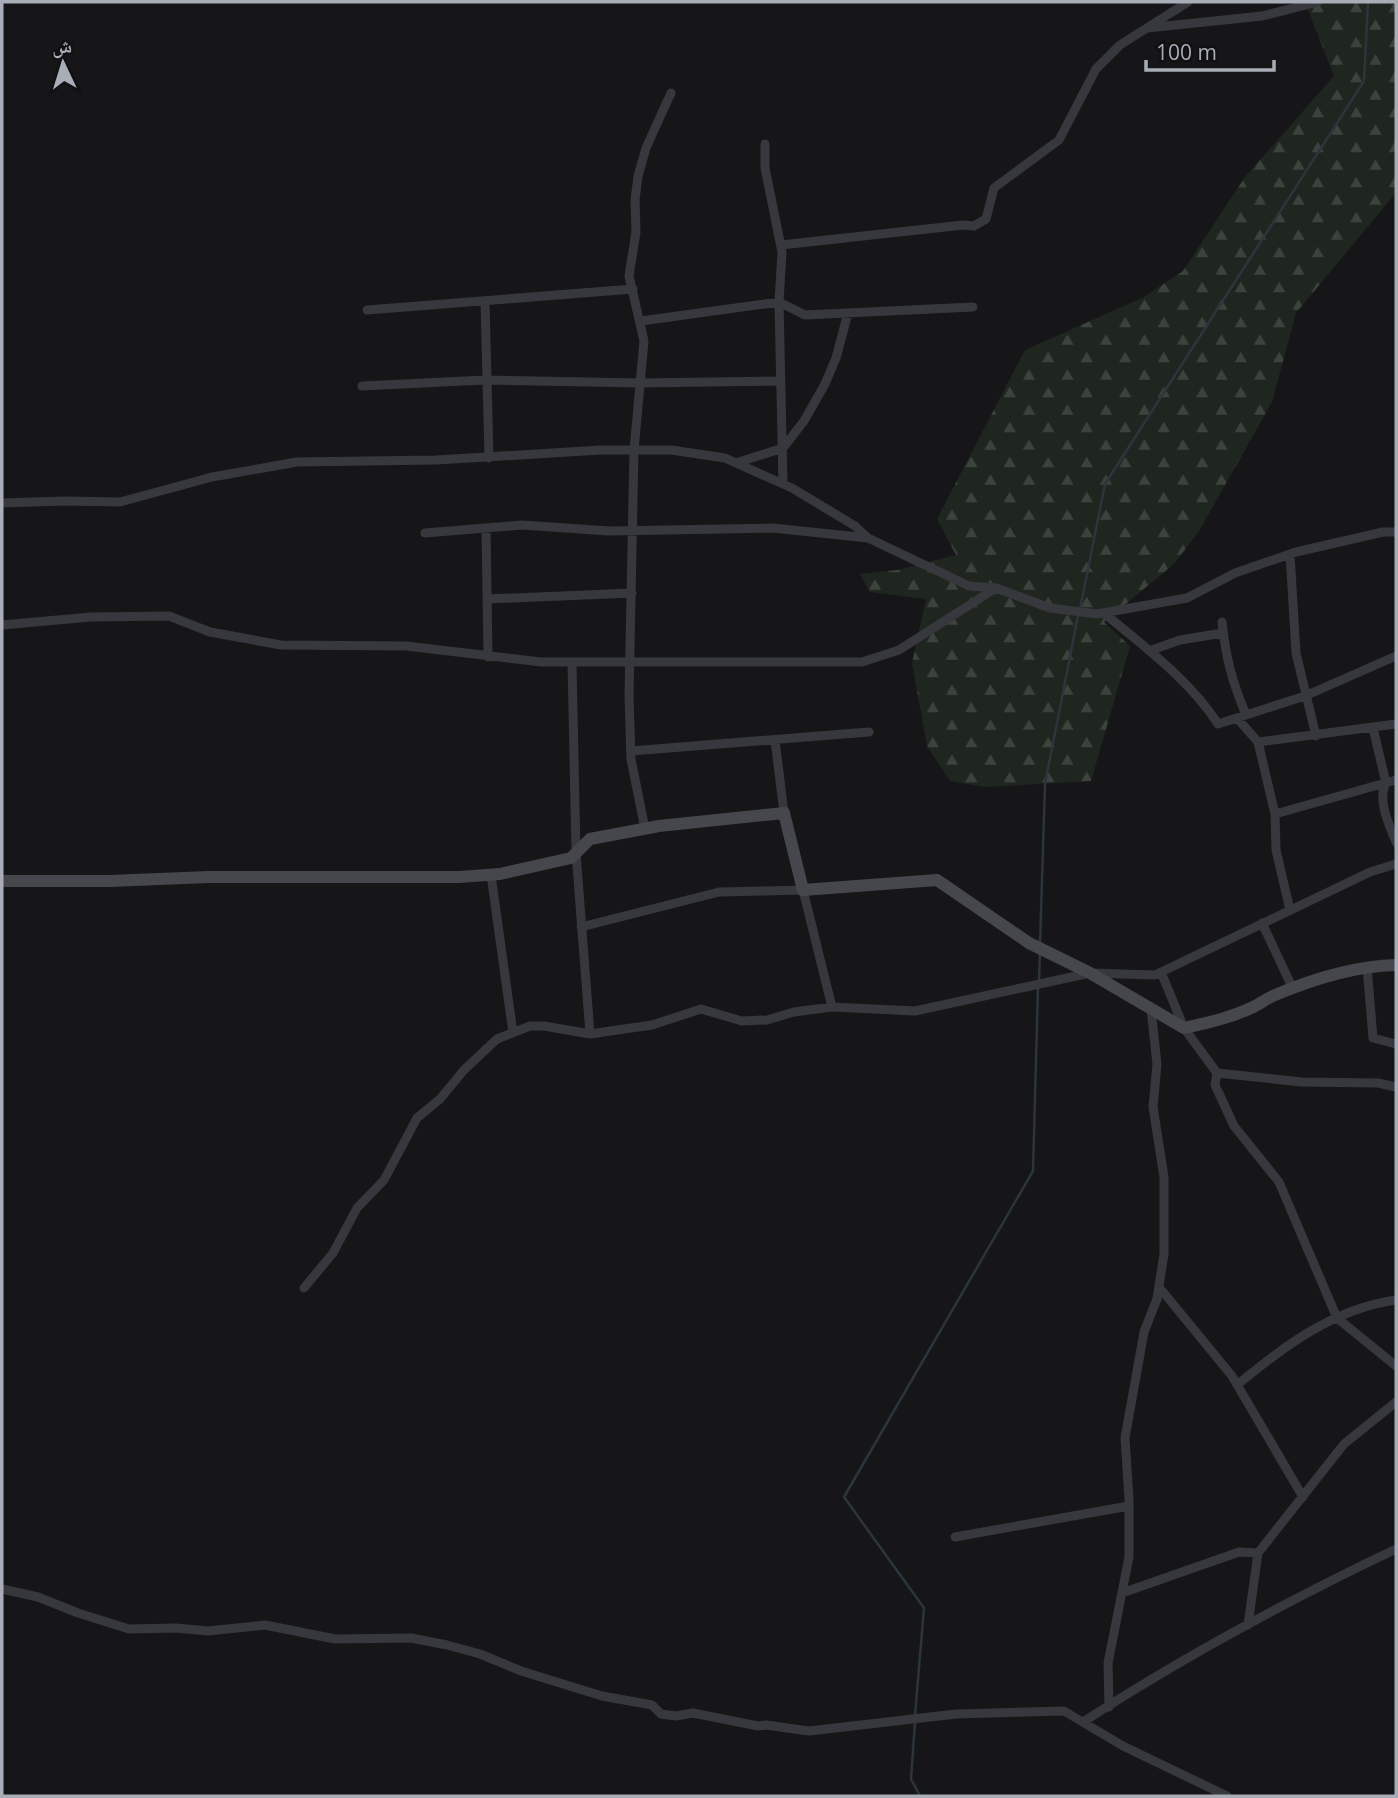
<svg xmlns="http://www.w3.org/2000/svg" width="1398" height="1798" font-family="'Open Sans','Noto Naskh Arabic',sans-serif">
<defs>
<pattern id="forest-firs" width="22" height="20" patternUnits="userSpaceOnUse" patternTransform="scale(1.75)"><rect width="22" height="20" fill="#1e261f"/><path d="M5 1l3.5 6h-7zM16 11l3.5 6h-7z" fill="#3c433d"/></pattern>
</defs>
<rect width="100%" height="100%" fill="#161618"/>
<path fill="url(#forest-firs)" d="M 1305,2 L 1396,2 L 1395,194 L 1296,313 L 1272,402 L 1199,531 L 1174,564 L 1104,622 L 1130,646 L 1091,781 L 985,787 L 950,781 L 927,746 L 912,663 L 926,599 L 870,592 L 860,574 L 897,570 L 956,555 L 937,519 L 1025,350 L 1144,297 L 1183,271 L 1245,177 L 1334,76 Z"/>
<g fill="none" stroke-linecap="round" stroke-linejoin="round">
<path stroke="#2c353c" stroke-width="2.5" d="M 1080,609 L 1105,484 L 1364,81 L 1368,2
M 1040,945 L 1045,784 L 1078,616
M 1039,980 L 1040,952
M 915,1715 L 924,1608 L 844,1497 L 1033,1171 L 1038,987
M 915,1722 L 911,1779 L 920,1796"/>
<path stroke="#37383d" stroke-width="9" d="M 1147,28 L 1262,16 L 1318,2
M 765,144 L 765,168 L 782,252 L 779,302 L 783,484
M 781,245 L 963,225 L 974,226 L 986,219 L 994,188 L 1059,140 L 1096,69 L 1120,45 L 1188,2
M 485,301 L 489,458
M 367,310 L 633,289
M 641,321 L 779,302 L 805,315 L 973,307
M 362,386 L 485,380 L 640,383 L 781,381
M 736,463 L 783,448 L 804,421 L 825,384 L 836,358 L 848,313
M 2,503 L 64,501 L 120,502 L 212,477 L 297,462 L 436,460 L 601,450 L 671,450 L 725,458 L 792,488 L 855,526 L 868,538
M 486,528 L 488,657
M 425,533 L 522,525 L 609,531 L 773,528 L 868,538 L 969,586 L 996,588 L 1050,608 L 1097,614 L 1187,598 L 1235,573 L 1296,552 L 1383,532 L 1396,532
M 1290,554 L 1296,653 L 1316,736
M 487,599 L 632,593
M 1104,613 C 1143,646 1190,680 1218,724 L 1305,696 L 1396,656
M 1222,622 C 1226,659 1232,681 1246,715
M 2,625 L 91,617 L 169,616 L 210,632 L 281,645 L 406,646 L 541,662 L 862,662 L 899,650 L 996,588
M 1149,651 L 1180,640 L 1223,633
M 572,663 L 576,853 L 590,1034
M 1237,718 L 1258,742 L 1275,814 L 1276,850 L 1290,910
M 1373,728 L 1386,783 C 1377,800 1389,825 1396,842
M 775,740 L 784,813
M 1258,742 L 1396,724
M 631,751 L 869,732
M 1275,814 L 1396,780
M 645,829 L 631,759 L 629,696 L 634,450 L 644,341 L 629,276 L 636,232 L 635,200 L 638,176 L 646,148 L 671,93
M 491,875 L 513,1033
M 1262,923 L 1293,989
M 581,927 L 719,892 L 803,890 L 832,1007
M 1367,967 L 1373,1038 L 1396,1044
M 1161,972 L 1184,1028 L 1217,1073 L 1302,1082 L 1378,1083 L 1396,1087
M 1217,1073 L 1215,1085 L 1234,1126 L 1279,1182 L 1337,1318 L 1396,1366
M 1159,1287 L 1232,1376 L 1303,1497
M 304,1288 L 333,1253 L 357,1208 L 384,1180 L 417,1118 L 440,1099 L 464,1070 L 497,1039 L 530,1026 L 544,1026 L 590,1034 L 652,1025 L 701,1009 L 742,1021 L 767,1020 L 794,1012 L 832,1007 L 915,1011 L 1090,973 L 1155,975 L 1370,872 L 1396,864
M 1237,1385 C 1284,1346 1333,1309 1396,1300
M 955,1537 L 1129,1506
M 2,1589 L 38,1597 L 78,1613 L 129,1629 L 176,1628 L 208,1631 L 265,1625 L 335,1639 L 411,1638 L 447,1645 L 480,1654 L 521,1671 L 602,1696 L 652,1705 L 661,1714 L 676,1716 L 693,1713 L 758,1726 L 766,1725 L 809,1731 L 956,1714 L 1064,1711 L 1123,1746 L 1227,1796
M 1122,1593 L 1239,1552 L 1258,1553
M 1248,1625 L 1258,1553 L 1344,1444 L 1396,1402
M 1109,1707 L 1108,1663 L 1129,1557 L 1129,1499 L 1125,1438 L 1144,1332 L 1157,1299 L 1164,1254 L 1164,1177 L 1153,1107 L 1157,1064 L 1151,1009
M 1083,1722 C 1183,1657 1289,1600 1396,1549"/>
<path stroke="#45474d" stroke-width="12" d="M 2,881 L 109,881 L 209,877 L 459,877 L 500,874 L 571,858 L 590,839 L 659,826 L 784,813 L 803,890 L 937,880 L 1029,943 L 1090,973 L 1184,1028 C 1206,1023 1230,1018 1251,1008 C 1260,1004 1267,998 1275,995 C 1313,979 1356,966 1396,965"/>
</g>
<rect width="1398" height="1798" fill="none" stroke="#a8adb8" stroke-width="7"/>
<g transform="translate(63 63) rotate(356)" stroke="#111113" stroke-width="5" paint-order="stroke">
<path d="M0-5L12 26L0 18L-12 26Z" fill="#a8adb8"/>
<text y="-10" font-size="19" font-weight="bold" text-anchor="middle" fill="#a8adb8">ش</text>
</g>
<path d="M1146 60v10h128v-10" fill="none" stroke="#a8adb8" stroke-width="3.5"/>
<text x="1156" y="60" font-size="21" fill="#a8adb8" stroke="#111113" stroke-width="5" paint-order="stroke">100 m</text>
</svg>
